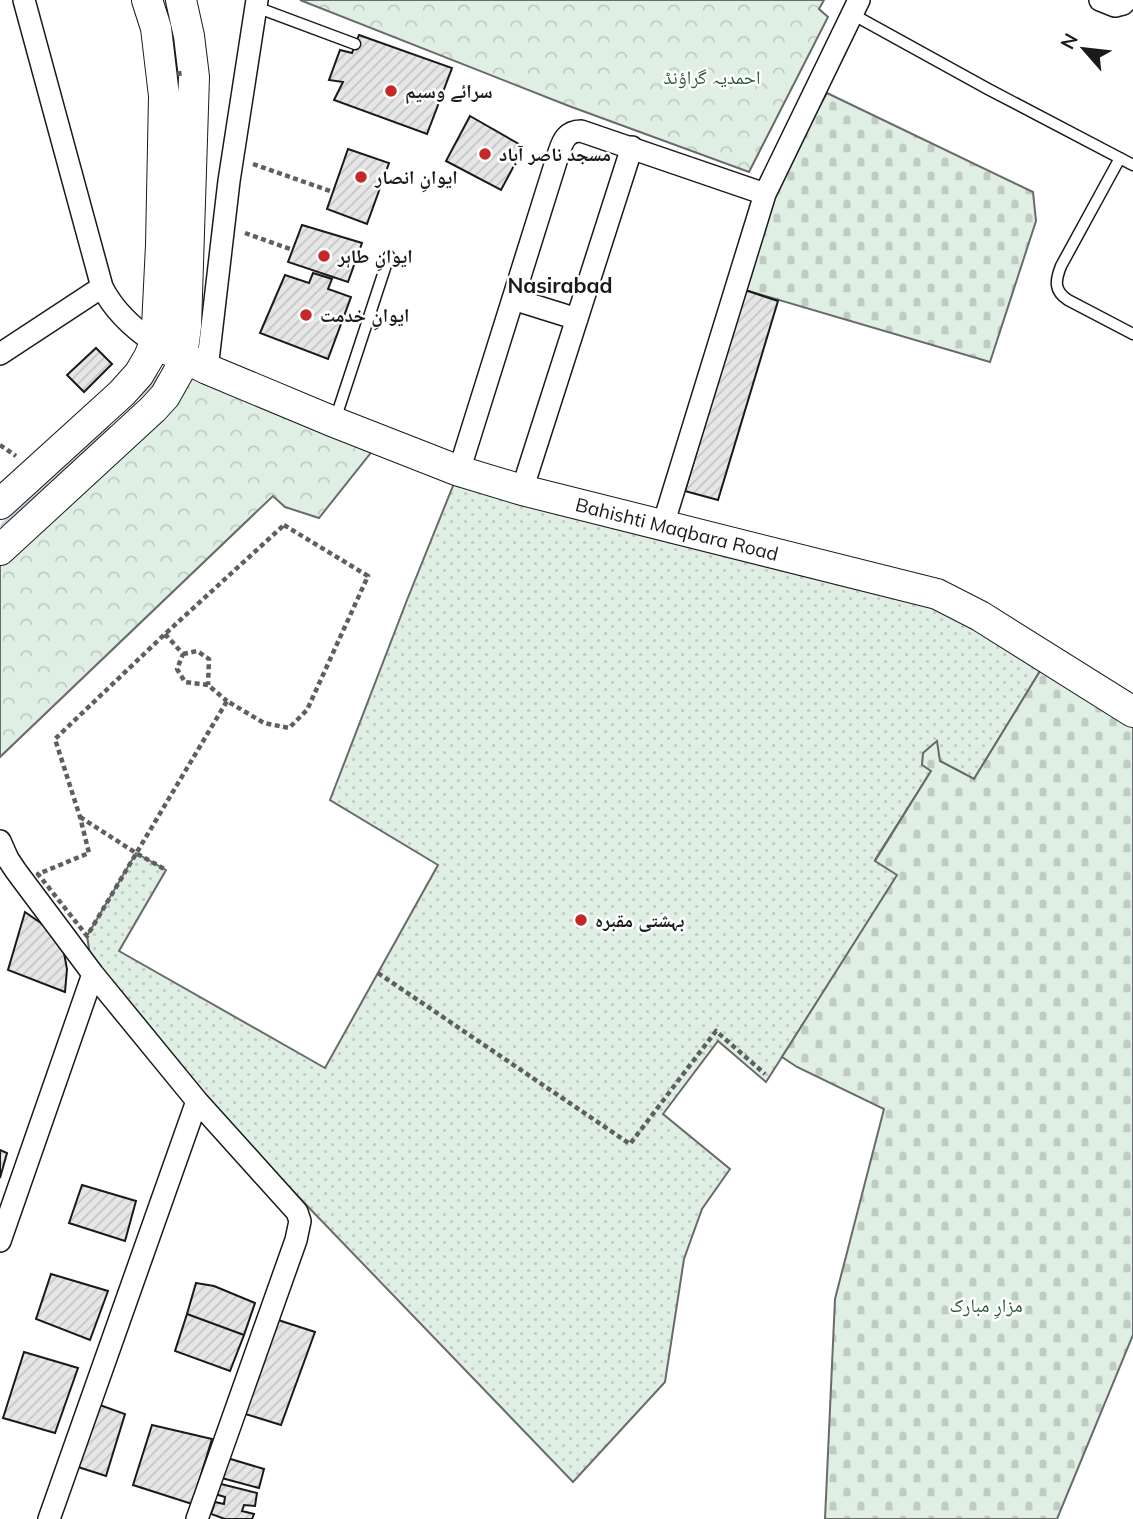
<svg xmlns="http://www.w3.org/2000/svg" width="1133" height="1519" font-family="Mulish,'Noto Naskh Arabic',sans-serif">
<defs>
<pattern id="grass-dots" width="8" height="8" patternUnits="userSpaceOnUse" patternTransform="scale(1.75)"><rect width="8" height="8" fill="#e0efe3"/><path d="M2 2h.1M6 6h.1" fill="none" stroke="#c0ccc2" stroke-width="1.8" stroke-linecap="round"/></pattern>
<pattern id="cemetery-stones" width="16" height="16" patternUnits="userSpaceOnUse" patternTransform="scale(1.75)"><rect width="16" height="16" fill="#e0efe3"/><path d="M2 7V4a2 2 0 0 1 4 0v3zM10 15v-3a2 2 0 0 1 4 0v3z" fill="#c0ccc2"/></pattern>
<pattern id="park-crowns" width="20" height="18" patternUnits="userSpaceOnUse" patternTransform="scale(1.75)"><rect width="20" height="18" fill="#e0efe3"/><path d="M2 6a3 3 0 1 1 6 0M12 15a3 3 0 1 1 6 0" fill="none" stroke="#c0ccc2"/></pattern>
<pattern id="building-hatch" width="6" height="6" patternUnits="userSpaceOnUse" patternTransform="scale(1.75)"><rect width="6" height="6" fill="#e6e6e6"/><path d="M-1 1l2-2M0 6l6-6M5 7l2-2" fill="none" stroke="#c5c5c5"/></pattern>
</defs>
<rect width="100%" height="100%" fill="#fff"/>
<path fill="url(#grass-dots)" stroke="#6a6a6a" stroke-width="2" d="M 459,471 L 937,594 L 1048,658 L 974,779 L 940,761 L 931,771 L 875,860 L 898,875 L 766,1082 L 718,1041 L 663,1114 L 730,1169 L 702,1209 L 684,1259 L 665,1382 L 573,1482 L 290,1188 L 93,974 L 87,936 L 136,853 L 166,870 L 119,951 L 325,1068 L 438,865 L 330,800 L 407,600 Z"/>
<path fill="url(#cemetery-stones)" stroke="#6a6a6a" stroke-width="2" d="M 827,93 L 1033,192 L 1036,221 L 990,362 L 745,290 L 765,194 L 785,167 Z
M 1048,658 L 1133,712 L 1133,1335 L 1057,1519 L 825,1519 L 835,1299 L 884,1109 L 797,1067 L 782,1057 L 897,875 L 875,861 L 931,771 L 922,765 L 923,753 L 937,741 L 940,761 L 974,779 Z"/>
<path fill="url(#park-crowns)" stroke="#6a6a6a" stroke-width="2" d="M 300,0 L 824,0 L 819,9 L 828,17 L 749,172 L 569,106 Z
M 179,371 L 381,440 L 319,518 L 285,507 L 273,496 L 0,757 L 0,550 Z"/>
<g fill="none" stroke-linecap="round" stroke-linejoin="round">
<path stroke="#c6d2dc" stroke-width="7" d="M 166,0 L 177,58
M 140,394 L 157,378
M 4,526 L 106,427"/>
</g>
<path fill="url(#building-hatch)" stroke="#1a1a1a" stroke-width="2" d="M 359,35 L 452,68 L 427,134 L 334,100 L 343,82 L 329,80 L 340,50 L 352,53 Z
M 470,116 L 524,147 L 501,190 L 446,161 Z
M 348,149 L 389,163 L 367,224 L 327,209 Z
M 302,225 L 362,243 L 348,282 L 288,262 Z
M 313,273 L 332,279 L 328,289 L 351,297 L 328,359 L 260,333 L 285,275 L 309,283 Z
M 745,290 L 778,301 L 718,500 L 685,491 Z
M 96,348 L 112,364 L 84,392 L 67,375 Z
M 25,912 L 45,926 L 64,953 L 67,969 L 65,992 L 8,970 Z
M 0,1150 L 7,1153 L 0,1178 Z
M 82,1185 L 136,1201 L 125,1241 L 69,1223 Z
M 51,1274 L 108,1291 L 90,1340 L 36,1319 Z
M 196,1283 L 214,1286 L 255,1303 L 244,1335 L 187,1314 Z
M 187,1314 L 244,1335 L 230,1371 L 175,1351 Z
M 272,1318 L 315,1332 L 281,1425 L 239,1412 Z
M 24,1352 L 78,1368 L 55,1433 L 3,1418 Z
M 97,1404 L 125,1414 L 106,1476 L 75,1466 Z
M 152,1425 L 212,1439 L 192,1504 L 133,1485 Z
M 224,1457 L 264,1469 L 259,1488 L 218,1477 Z
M 217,1483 L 257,1493 L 255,1506 L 244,1505 L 242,1511 L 254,1514 L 252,1519 L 225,1519 L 211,1514 L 215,1502 L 224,1504 L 225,1497 L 215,1494 Z"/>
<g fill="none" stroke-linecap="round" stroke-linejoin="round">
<defs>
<path id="lane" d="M 256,7 L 355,44
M 852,14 L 988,89 L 1133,165
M 1120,158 L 1061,266 C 1055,281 1054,291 1068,300 L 1133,334
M 335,420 L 389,256"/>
<path id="street" d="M 24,0 L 102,287 C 113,309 134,329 155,343
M 1100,0 L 1115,6 L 1123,4 L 1127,0
M 513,299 L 577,319
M 0,354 L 102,287
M 207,369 L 229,181 L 257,0
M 459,471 L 559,152 C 563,140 567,131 581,131 L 765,194
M 522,490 L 632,147
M 663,525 L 765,194 L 859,0
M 0,841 L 8,859 L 16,871 L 93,974 L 197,1101 L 297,1212 L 300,1221 L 296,1240 L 197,1519
M 0,1241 L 93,974
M 49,1519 L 197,1101"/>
<path id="secondary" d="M 155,343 L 207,369 L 334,422 L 459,471 L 522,490 L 937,594 L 980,616 L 1133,712
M 0,504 L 122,393 L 139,374 L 149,357 L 155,343 L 157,327 L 161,245 L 164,96 L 156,28 L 147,0
M 0,550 L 153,409 L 165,396 L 179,371 L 182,357 L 186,326 L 194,77 L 189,36 L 181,0"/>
</defs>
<use href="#lane" stroke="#1a1a1a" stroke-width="13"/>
<use href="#street" stroke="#1a1a1a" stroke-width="24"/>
<use href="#secondary" stroke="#1a1a1a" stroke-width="32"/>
<path stroke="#5f5f5f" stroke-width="4.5" stroke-dasharray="5 3.5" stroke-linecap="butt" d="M 253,164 L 333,192
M 245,233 L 293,250
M 0,445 L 16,456
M 284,525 L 368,576 L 307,710 L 289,728 L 264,723 L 227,701 L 87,936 L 38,874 L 89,853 L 80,817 L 55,739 L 165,634 Z
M 165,634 L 183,654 L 177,669 L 185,682 L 208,685 L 227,701
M 183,654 L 197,651 L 209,659 L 208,685
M 80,817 L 136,853 L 166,870
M 378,973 L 630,1144 L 716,1031 L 765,1074"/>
<use href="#lane" stroke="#fff" stroke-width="10"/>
<use href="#street" stroke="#fff" stroke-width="21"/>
<use href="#secondary" stroke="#fff" stroke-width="30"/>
<path stroke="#5f5f5f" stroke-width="4.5" stroke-dasharray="5 3.5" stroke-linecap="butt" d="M 179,71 L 180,78"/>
</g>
<g fill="#c62828" stroke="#fff" stroke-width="2.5">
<circle cx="391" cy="91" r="7"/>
<circle cx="485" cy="154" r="7"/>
<circle cx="361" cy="177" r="7"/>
<circle cx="324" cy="256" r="7"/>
<circle cx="306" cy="315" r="7"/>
<circle cx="581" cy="920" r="7"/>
</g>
<g text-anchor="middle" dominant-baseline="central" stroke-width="5" stroke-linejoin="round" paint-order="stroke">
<g font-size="19" fill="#2b5a34" stroke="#fff">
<text x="712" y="77">احمدیہ گراؤنڈ</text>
<text x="986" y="1305">مزارِ مبارک</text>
</g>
<g font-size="19" font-weight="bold" fill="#1a1a1a" stroke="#fff" text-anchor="start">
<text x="405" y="91">سرائے وسیم</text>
<text x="499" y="154">مسجد ناصر آباد</text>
<text x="375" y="177">ایوانِ انصار</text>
<text x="338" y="256">ایوانِ طاہر</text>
<text x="320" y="315">ایوانِ خدمت</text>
<text x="595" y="920">بہشتی مقبرہ</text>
</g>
<g font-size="19" fill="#1a1a1a" stroke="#fff">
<text transform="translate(677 529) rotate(14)">Bahishti Maqbara Road</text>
</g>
<g font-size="21" font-weight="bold" fill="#1a1a1a" stroke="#fff">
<text x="560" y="285">Nasirabad</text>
</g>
</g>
<g transform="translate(1084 49) rotate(298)" stroke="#ffffff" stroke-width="5" paint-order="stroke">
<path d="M0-5L12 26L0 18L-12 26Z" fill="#1a1a1a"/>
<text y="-10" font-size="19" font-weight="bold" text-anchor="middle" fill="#1a1a1a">N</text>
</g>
</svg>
